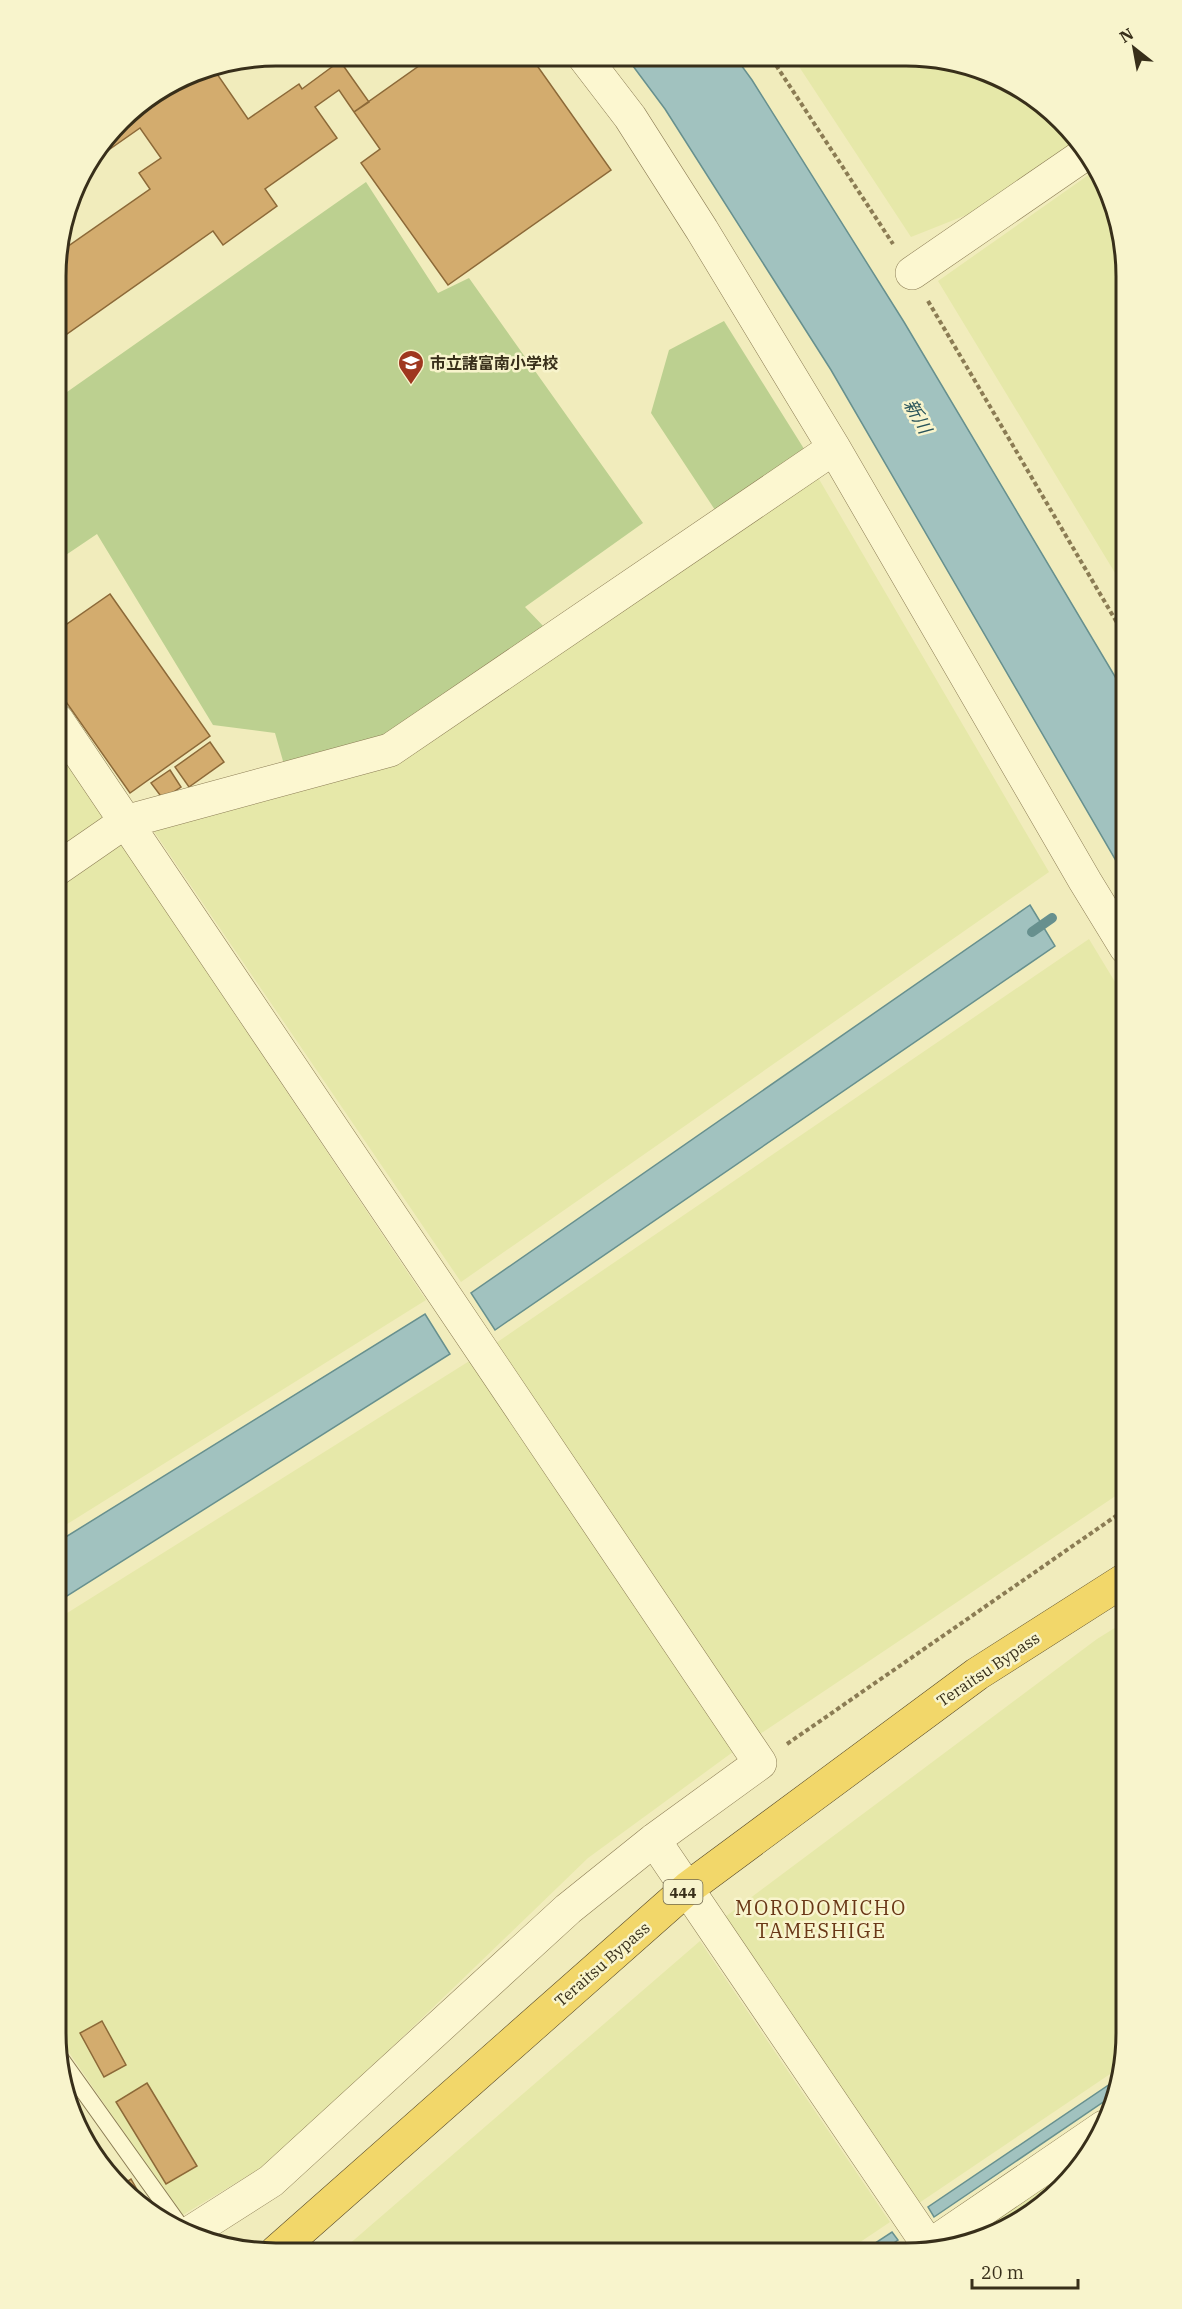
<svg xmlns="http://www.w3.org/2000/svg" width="1182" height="2309" font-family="'IBM Plex Serif','Noto Sans JP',serif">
<rect width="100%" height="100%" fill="#f1ecbc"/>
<path fill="#e6e8a9" d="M 794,59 L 949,60 L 1003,78 L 1051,110 L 1079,141 L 979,210 L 911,237 Z
M 1097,169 L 1115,205 L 1126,276 L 1126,591 L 938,281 Z
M 816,474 L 1049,872 L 461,1282 L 153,830 L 397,761 Z
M 57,748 L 106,820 L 57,854 Z
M 121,844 L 426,1300 L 56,1531 L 57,889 Z
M 1089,939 L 1126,1000 L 1126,1489 L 760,1734 L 496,1343 Z
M 471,1360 L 737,1749 L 588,1858 L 277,2158 L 181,2216 L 68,2051 L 59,2056 L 56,2033 L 56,1620 Z
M 1126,1621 L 1126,2048 L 1122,2066 L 919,2203 L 725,1917 L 1097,1639 Z
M 700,1941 L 890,2222 L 844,2253 L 340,2252 Z
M 1088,2155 L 1081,2168 L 1029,2216 L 977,2242 L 953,2246 Z"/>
<path fill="#bcd090" d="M 366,182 L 438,293 L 469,278 L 643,523 L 525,607 L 546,629 L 383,742 L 285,768 L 275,733 L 213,725 L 97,534 L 57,561 L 57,399 Z
M 724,321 L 806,452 L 717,513 L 651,413 L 669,350 Z"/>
<path fill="#a1c2bf" stroke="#67908e" stroke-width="1.5" d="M 627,58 L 736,58 L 752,80 L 904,322 L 1126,695 L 1126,878 L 831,370 L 665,109 Z
M 1030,905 L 1055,946 L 495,1330 L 471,1293 Z
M 425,1314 L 450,1354 L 56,1603 L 56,1543 Z
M 1119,2078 L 1115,2094 L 934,2217 L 928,2207 Z
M 892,2232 L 898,2240 L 879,2253 L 860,2253 Z"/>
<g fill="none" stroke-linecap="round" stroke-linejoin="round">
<path stroke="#67908e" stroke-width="10" d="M 1032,932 L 1052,918"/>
</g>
<path fill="#d3ac6e" stroke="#8c6938" stroke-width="1.5" d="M 433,56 L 531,57 L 611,170 L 448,285 L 361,163 L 380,149 L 354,112 Z
M 340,61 L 369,102 L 354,112 L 339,90 L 315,107 L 337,138 L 265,189 L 277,206 L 223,245 L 213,231 L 57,341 L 57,254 L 150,189 L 139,173 L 161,158 L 140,128 L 90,163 L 130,110 L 192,72 L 229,65 L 217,74 L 248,119 L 299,84 L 302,89 Z
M 110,594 L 210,736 L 130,793 L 57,689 L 57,631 Z
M 210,742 L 224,762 L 189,787 L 175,767 Z
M 170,770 L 181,787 L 163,799 L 151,783 Z
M 102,2021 L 126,2065 L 104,2077 L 80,2033 Z
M 147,2083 L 197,2166 L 166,2184 L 116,2102 Z
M 77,2124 L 103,2167 L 92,2155 Z
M 131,2179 L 150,2212 L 131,2199 L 120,2186 Z"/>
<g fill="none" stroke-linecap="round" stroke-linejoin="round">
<defs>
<path id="service" d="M 60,2058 L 185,2233"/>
<path id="minor" d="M 584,57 L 630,117 L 702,230 L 834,448 L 1085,881 L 1126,948
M 912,273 L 1088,152
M 57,720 L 760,1763 L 654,1840 L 568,1909 L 271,2181 L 188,2234
M 57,869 L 125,822 L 390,750 L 834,448
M 654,1840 L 931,2249
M 922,2251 L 1104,2127"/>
<path id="trunk" d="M 276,2252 L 688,1888 L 977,1674 L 1126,1579"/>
</defs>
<use href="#service" stroke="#8b7c54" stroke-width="18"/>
<use href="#minor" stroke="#8b7c54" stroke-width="34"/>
<use href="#trunk" stroke="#574829" stroke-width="34"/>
<path stroke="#8b7c54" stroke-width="4" stroke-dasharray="4.5 3" stroke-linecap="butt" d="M 772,59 L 893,244
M 928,301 L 1126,638
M 787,1744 L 1126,1509"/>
<use href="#service" stroke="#fcf7d0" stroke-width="16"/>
<use href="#minor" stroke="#fcf7d0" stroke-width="33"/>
<use href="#trunk" stroke="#f2d76a" stroke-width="33"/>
</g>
<defs>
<symbol id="school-pin" viewBox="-11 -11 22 30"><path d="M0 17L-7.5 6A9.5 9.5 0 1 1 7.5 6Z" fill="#9f371f" stroke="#f8f4cc"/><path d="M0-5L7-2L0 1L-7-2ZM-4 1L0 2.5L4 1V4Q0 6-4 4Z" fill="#fff"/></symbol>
</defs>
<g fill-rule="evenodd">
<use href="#school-pin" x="396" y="348" width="30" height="40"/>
</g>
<g text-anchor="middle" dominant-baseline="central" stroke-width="5" stroke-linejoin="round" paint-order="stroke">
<rect fill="#f8f4cc" stroke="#726a4f" stroke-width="1.5" x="663.5" y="1880" width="39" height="24" rx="4.5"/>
<g font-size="15" font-weight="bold" fill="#382f1a">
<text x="683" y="1892">444</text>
</g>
<g font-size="16" font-weight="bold" fill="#382f1a" stroke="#f8f4cc" text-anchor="start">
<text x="430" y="363">市立諸富南小学校</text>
</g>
<g font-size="16" fill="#382f1a" stroke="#f8f4cc">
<text transform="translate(988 1669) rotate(-34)">Teraitsu Bypass</text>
<text transform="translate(602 1964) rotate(-41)">Teraitsu Bypass</text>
</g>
<g font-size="18" font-style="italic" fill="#28535a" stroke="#f8f4cc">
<text transform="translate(918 416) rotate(61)">新川</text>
</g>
<g font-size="20" letter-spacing="1.5" fill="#693716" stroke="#f8f4cc">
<text x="821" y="1907">MORODOMICHO<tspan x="821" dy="23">TAMESHIGE</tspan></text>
</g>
</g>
<path d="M0 0H1182V2309H0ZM276 66H906A210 210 0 0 1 1116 276V2033A210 210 0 0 1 906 2243H276A210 210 0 0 1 66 2033V276A210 210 0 0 1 276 66Z" fill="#f8f4cc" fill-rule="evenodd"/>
<path fill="none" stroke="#382f1a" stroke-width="3" d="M276 66H906A210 210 0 0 1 1116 276V2033A210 210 0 0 1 906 2243H276A210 210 0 0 1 66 2033V276A210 210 0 0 1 276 66Z"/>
<g transform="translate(1134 48) rotate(329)" stroke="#f8f4cc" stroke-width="4.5" paint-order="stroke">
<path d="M0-4.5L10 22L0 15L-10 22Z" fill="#382f1a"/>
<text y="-9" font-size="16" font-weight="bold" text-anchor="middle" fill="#382f1a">N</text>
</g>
<path d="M972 2279v9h106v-9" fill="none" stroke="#382f1a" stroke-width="3"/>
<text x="981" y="2279" font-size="18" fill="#382f1a" stroke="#f8f4cc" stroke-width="4.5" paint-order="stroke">20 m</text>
</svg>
